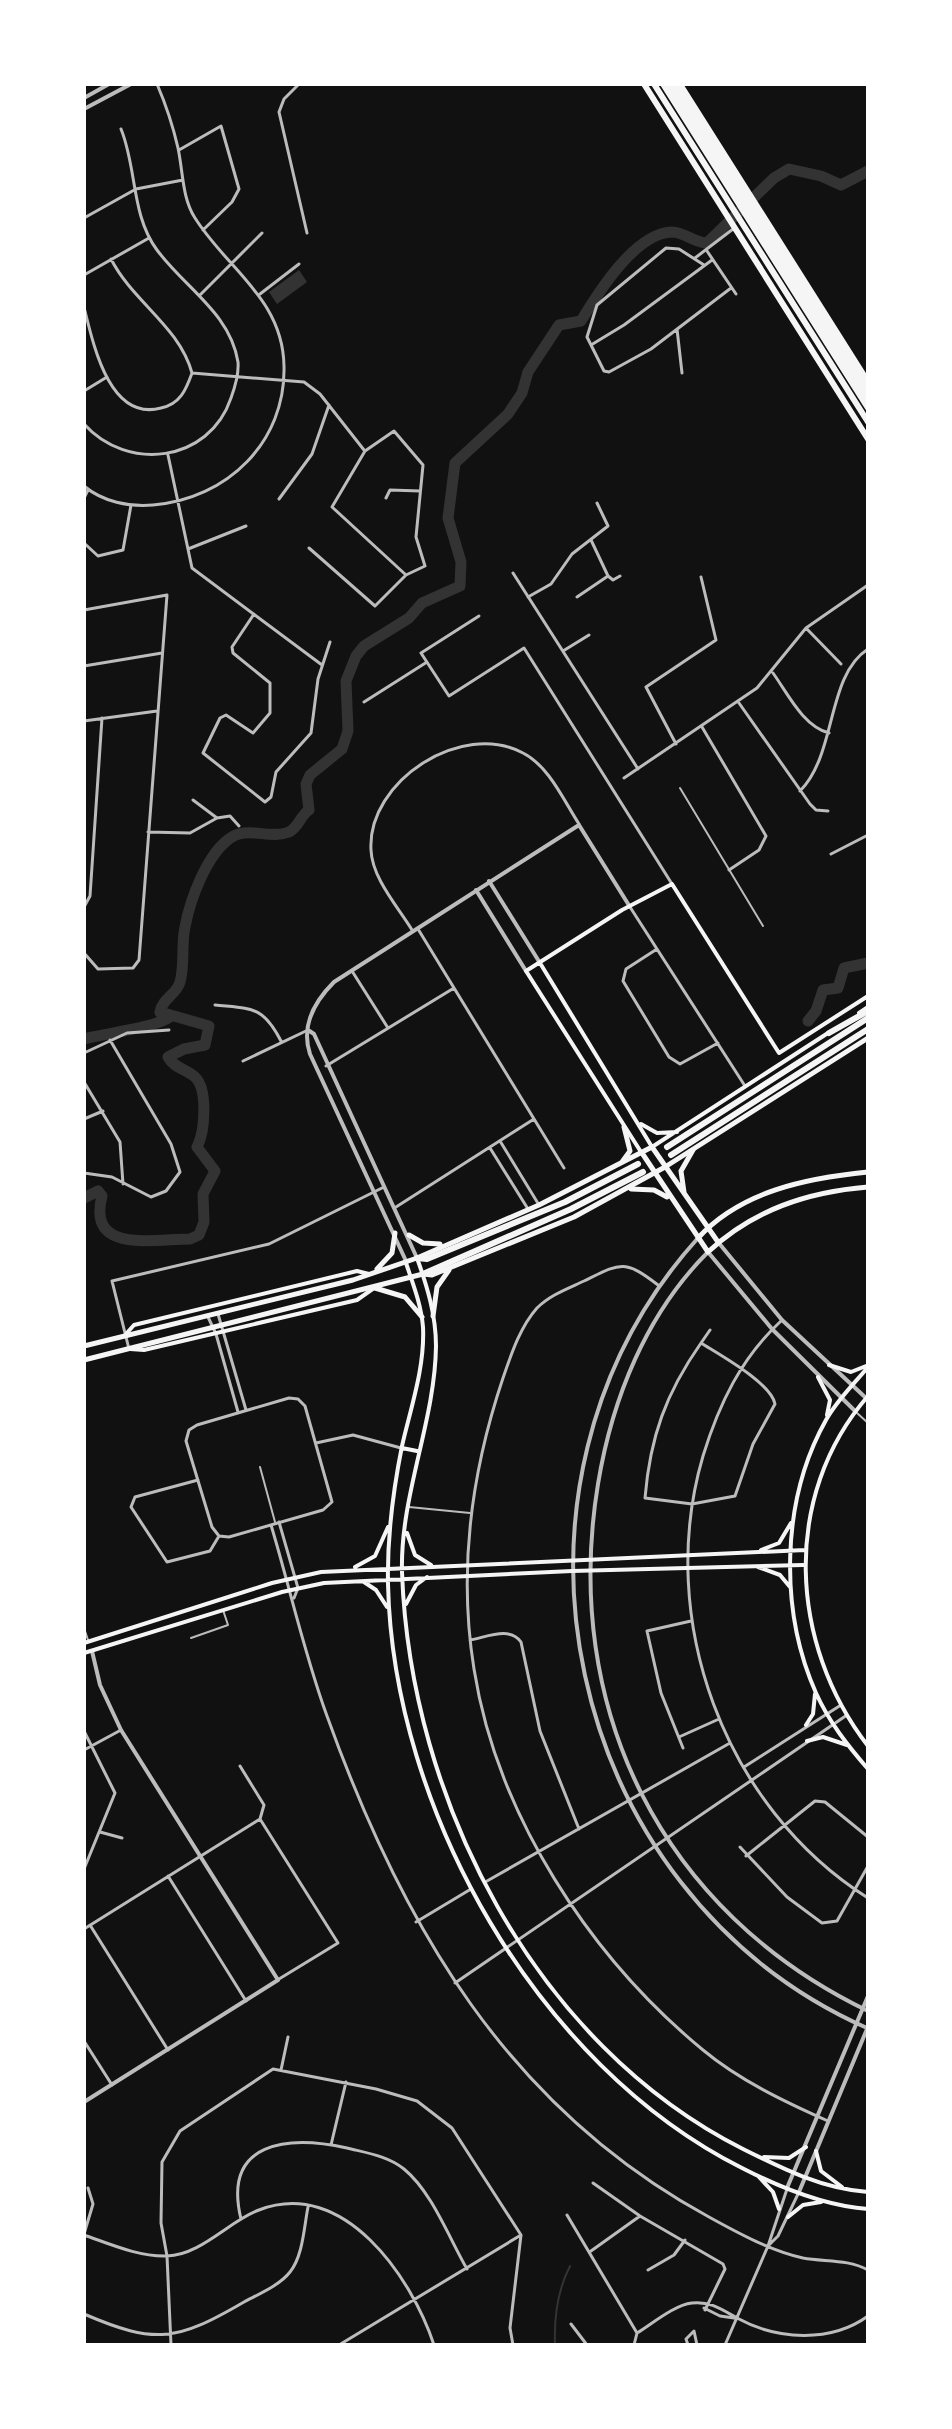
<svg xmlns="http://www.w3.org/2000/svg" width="952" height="2429" font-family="Cabin,sans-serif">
<rect width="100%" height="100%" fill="#111"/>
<path fill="#333" d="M 299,270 L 307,282 L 277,304 L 269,292 Z"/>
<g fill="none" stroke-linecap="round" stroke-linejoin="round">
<path stroke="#333" stroke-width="2" d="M 555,2345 C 554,2317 557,2291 570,2266"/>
<path stroke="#333" stroke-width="11" d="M 808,1021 L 816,1011 L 823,990 L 838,988 L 844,968 L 868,963
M 84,1039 C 107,1033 154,1028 170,1017
M 84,1198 L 98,1191 L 102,1196 C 87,1254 153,1239 190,1239 L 199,1235 L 204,1222 L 203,1194 L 215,1171 L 197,1147 C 205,1132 208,1089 195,1077 C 186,1069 174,1068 168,1057 L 184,1049 L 205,1045 L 209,1026 L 160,1012 C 162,999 177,994 180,982 C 185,965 181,944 185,927 C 190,900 206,856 229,839 C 246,825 270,840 289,832 C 299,827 300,816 309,810 L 306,784 L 310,775 L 342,749 L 348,731 L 346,681 L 356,656 L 364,646 L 409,618 L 422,603 L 460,586 L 461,562 L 448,518 L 455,463 L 508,414 L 522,393 L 528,372 L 559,325 L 581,321 C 598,293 635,233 672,232 C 684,232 695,243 707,243 L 774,178 L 789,169 L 821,176 L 841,185 L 868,171"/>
<path stroke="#bcbcbc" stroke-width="2" d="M 857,1413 L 868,1423
M 84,1628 L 88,1640
M 191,1638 L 228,1625 L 223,1610"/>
<path stroke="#bcbcbc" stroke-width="2" d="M 680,788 L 763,926
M 260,1467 L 275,1522
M 409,1507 L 470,1513"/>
<path stroke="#bcbcbc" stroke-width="3" d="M 299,84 L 284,99 L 279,112 L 307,233
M 179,150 L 221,126 L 239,189 L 232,202 L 203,230
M 84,218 L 136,189 L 183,180
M 707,251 L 736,294
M 695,258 L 733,229
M 704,265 L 679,249 L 666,248 L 597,305 L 587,337 L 604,371 L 609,372 L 651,349 L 731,288
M 84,275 L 149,238
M 260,294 L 299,264
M 200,295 L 262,233
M 84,307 C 93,343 109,422 161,408 C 180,404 186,390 192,373 C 179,326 133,302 111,259
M 677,329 L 682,373
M 591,345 L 624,325 L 712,260
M 192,373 L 304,382 L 320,394 L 364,450
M 84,391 L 107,377
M 84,424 C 127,472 209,463 231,398 C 235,387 239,374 238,362 C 230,313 185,288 157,250 C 131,215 137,168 121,129
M 394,431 L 423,465 L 416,537 L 425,566 L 406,575 L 332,507 L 365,451 Z
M 168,455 L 192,568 L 322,665
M 84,486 C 103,502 129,507 153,505 C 227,499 286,442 284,366 C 283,299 227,269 195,218 C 182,198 183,171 178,148 C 173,126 166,105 157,84
M 84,498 L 88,490
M 386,498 L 390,490 L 420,491
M 279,499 L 312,454 L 329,405
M 84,543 L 98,556 L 123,550 L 131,505
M 309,548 L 375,606 L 406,575
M 188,549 L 246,526
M 513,573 L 638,769
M 608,576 L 613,580 L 620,576
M 528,597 L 551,584 L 572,554 L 608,526 L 597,503
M 577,597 L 608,576 L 591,540
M 84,610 L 167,595 L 139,960 L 133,968 L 98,969 L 84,953
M 254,614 L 232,647 L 233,653 L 270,683 L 270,713 L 253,733 L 226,715 L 220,718 L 203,753 L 265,802 L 271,797 L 276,772 L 311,733 L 318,679 L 330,642
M 479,616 L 421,653 L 449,696 L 524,648 L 672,884
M 806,628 L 841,664
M 563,651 L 589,635
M 84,666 L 162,653
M 773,673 C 788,694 803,726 829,733
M 364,702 L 427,662
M 739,703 L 810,804 L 816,810 L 828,811
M 84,721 L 157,711
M 702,727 L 766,836 L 759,850 L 729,870
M 676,744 L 646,687 L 716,640 L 701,577
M 624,778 L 757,688 L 806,628 L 868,585
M 800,791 C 837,754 826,676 868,649
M 217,818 L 230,816 L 239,826
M 148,832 L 190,833 L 217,818 L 193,800
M 831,854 L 868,835
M 84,907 L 90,896 L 102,718
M 630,907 L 745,1086
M 418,929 L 564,1168
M 412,930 C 398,907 372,878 371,850 C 367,781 462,720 523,753 C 549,766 564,801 579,824
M 657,949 L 626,969 L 623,981 L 669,1057 L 680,1064 L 718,1043
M 352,971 L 388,1028
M 215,1005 C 253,1009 263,1006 281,1041
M 84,1053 L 127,1033 L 169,1030
M 243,1061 L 308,1030
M 326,1066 L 454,988
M 84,1082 L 120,1142 L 123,1184
M 84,1119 L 103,1111
M 500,1141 L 539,1205
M 490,1148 L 528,1209
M 84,1173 L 112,1177 L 151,1197 L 166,1191 L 180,1172 L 171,1144 L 110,1040
M 396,1207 L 534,1119
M 658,1285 C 624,1259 621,1263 584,1281 C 567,1289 550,1295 537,1308 C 520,1327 511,1355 503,1378 C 471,1473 458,1570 474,1669 C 497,1815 590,1957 703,2050 C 739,2080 785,2102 828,2121
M 218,1314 L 246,1410
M 208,1317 L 216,1334 L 238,1412
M 781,1321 C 741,1358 719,1404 703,1456 C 655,1619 724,1807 868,1898
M 701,1343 C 720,1355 771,1383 775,1404 L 753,1444 L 735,1496 L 692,1504 L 645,1498 C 650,1437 666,1393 701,1343 Z
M 701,1343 L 710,1330
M 129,1349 L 112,1281 L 269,1244 L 384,1187
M 289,1398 L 298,1399 L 305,1406 L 332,1502 L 323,1510 L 229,1537 L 219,1536 L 212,1527 L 186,1441 L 189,1430 L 197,1425 Z
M 316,1443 L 353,1435 L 401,1448
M 198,1480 L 135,1497 L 131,1507 L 167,1562 L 210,1551 L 219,1536
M 279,1522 L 298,1588 L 294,1598
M 271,1525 C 290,1588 304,1653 327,1716 C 402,1925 508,2108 709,2217 C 738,2233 771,2251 803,2258 C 825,2262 848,2259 868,2270
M 470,1640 C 487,1637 510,1626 521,1642 L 540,1731 L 579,1829
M 84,1731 L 115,1793 L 84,1869
M 679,1737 L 719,1719
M 683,1748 L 661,1693 L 647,1631 L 691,1621
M 84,1750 L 121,1730
M 240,1766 L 264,1805 L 260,1819 L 338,1943 L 279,1979
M 744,1767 L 841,1705
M 100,1832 L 122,1838
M 740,1847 L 787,1897 L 822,1923 L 837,1921 L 868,1866
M 746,1856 L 815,1801 L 825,1802 L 868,1837
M 168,1876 L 246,2001
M 487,1881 L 730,1743
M 416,1922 L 471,1889
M 90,1925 L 168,2050
M 84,1929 L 260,1819
M 455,1983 L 847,1715
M 84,2041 L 112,2085
M 281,2070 L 288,2037
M 331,2145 L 346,2082
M 593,2183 L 640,2216 L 723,2264 L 725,2269 L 705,2310
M 567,2215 L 637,2333
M 241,2219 C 222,2141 288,2135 347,2148 C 367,2153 388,2156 404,2169 C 432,2192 449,2238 467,2269
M 84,2234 L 93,2204 L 88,2188
M 84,2235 C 110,2244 139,2257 167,2256 C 201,2255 229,2221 259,2210 C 344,2177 412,2278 434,2345
M 768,2246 L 778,2236 L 798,2194
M 591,2251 L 640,2216
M 648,2270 L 674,2255 L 685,2240
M 704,2308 L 720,2316 L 734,2318
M 84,2314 C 156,2345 177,2341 244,2302 C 259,2294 280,2285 290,2272 C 303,2256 304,2227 308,2207
M 571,2324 L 587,2345
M 637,2333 C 652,2324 674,2305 692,2303 C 710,2301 721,2309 737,2318 C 777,2340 831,2343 868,2316
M 171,2345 L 167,2256 L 161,2223 L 162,2162 L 180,2131 L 273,2069 L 376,2089 L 417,2101 L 452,2128 L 521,2235 L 510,2328 L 513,2345
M 339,2345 L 521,2235
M 634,2345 L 637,2333
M 688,2345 L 686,2339 L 694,2331 L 697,2345
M 725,2345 L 768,2246 L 787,2189"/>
<path stroke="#bcbcbc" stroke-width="4" d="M 84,98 L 109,84
M 84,109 L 131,84
M 489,881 L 540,963
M 476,890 L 526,971
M 308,1030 L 314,1034 L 417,1258
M 698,1238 C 475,1485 563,1893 867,2028
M 718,1242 L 782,1320 L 866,1398
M 406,1261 L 310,1054 C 301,1027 314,1002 334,982 L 579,825 L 630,907
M 855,1411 L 772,1329 L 708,1252 C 646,1314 612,1399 598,1484 C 561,1708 662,1912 868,2011
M 84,2102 L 278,1980 L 121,1730 L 100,1685 L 92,1651
M 787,2188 L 868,1996
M 799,2192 L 867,2029"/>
<path stroke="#f5f5f5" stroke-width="4" d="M 681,84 L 868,380
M 540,963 L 652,1147 L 828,1033
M 859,1013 L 868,1007
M 641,1124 L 657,1133 L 677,1132
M 641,1152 L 526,971 L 622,910 L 672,884 L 779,1053 L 868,996
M 417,1258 C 427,1286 436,1315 436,1346 C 435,1422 400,1495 402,1572 C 410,1800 535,2044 743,2149 C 783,2169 823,2189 868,2192
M 406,1263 C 413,1284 421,1304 423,1327 C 425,1367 411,1407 402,1446 C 393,1491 387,1537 388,1584 C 393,1810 537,2065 742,2168 C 781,2188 824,2206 868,2209
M 126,1334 L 134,1325 L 357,1271 L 369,1274
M 130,1349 L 144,1350 L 357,1300 L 374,1288
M 829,1365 L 851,1372 L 866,1366
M 868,1367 C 854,1384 837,1400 826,1420 C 781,1500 779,1610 816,1693 C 829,1722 848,1746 868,1769
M 818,1377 L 830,1400 L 827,1415
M 868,1396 C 781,1496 789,1644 868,1746
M 402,1448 L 417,1451
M 407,1533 L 415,1555 L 431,1565
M 761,1550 L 779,1543 L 791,1523
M 355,1567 L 375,1556 L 388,1527
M 758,1567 L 780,1575 L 790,1587
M 364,1582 L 376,1590 L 387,1607
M 406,1604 L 416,1585 L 427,1577
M 84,1643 L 272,1583 L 321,1572 L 805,1550
M 84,1653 L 282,1592 L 324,1583 L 572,1571 L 803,1565
M 806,1725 L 813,1714 L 815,1694
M 807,1741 L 823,1737 L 847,1745
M 816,2151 L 821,2171 L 842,2187
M 764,2157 L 789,2158 L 806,2147
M 759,2177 L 773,2192 L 779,2209
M 788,2217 L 803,2205 L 821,2202"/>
<path stroke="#f5f5f5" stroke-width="5" d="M 665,1167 L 868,1038"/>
<path stroke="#f5f5f5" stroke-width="5" d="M 642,1153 L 708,1252 C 753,1210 807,1192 868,1187
M 622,1162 L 630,1151 L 624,1127
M 631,1189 L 654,1190 L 667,1197
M 684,1192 L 681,1171 L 693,1150
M 409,1235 L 423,1243 L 440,1244
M 698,1238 C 741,1191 807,1178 868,1172
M 377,1269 L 392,1253 L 395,1233
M 375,1288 L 405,1297 L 422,1317
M 433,1316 L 437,1287 L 449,1270
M 84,1346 L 353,1280 L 417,1258 L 539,1205 L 652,1147 L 718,1242
M 84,1360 L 423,1274 L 432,1275 L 574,1217 L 665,1167"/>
<path stroke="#f5f5f5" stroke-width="6" d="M 644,84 L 868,439
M 654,84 L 868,422
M 663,84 L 868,408
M 669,84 L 868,397
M 676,84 L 868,387
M 829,1033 L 868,1011
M 667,1147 L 868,1018
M 671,1155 L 868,1029
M 417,1258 L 427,1259 L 565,1202 L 638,1164
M 423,1274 L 571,1209 L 643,1172"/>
</g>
<rect width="952" height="2429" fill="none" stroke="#ffffff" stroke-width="172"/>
</svg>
